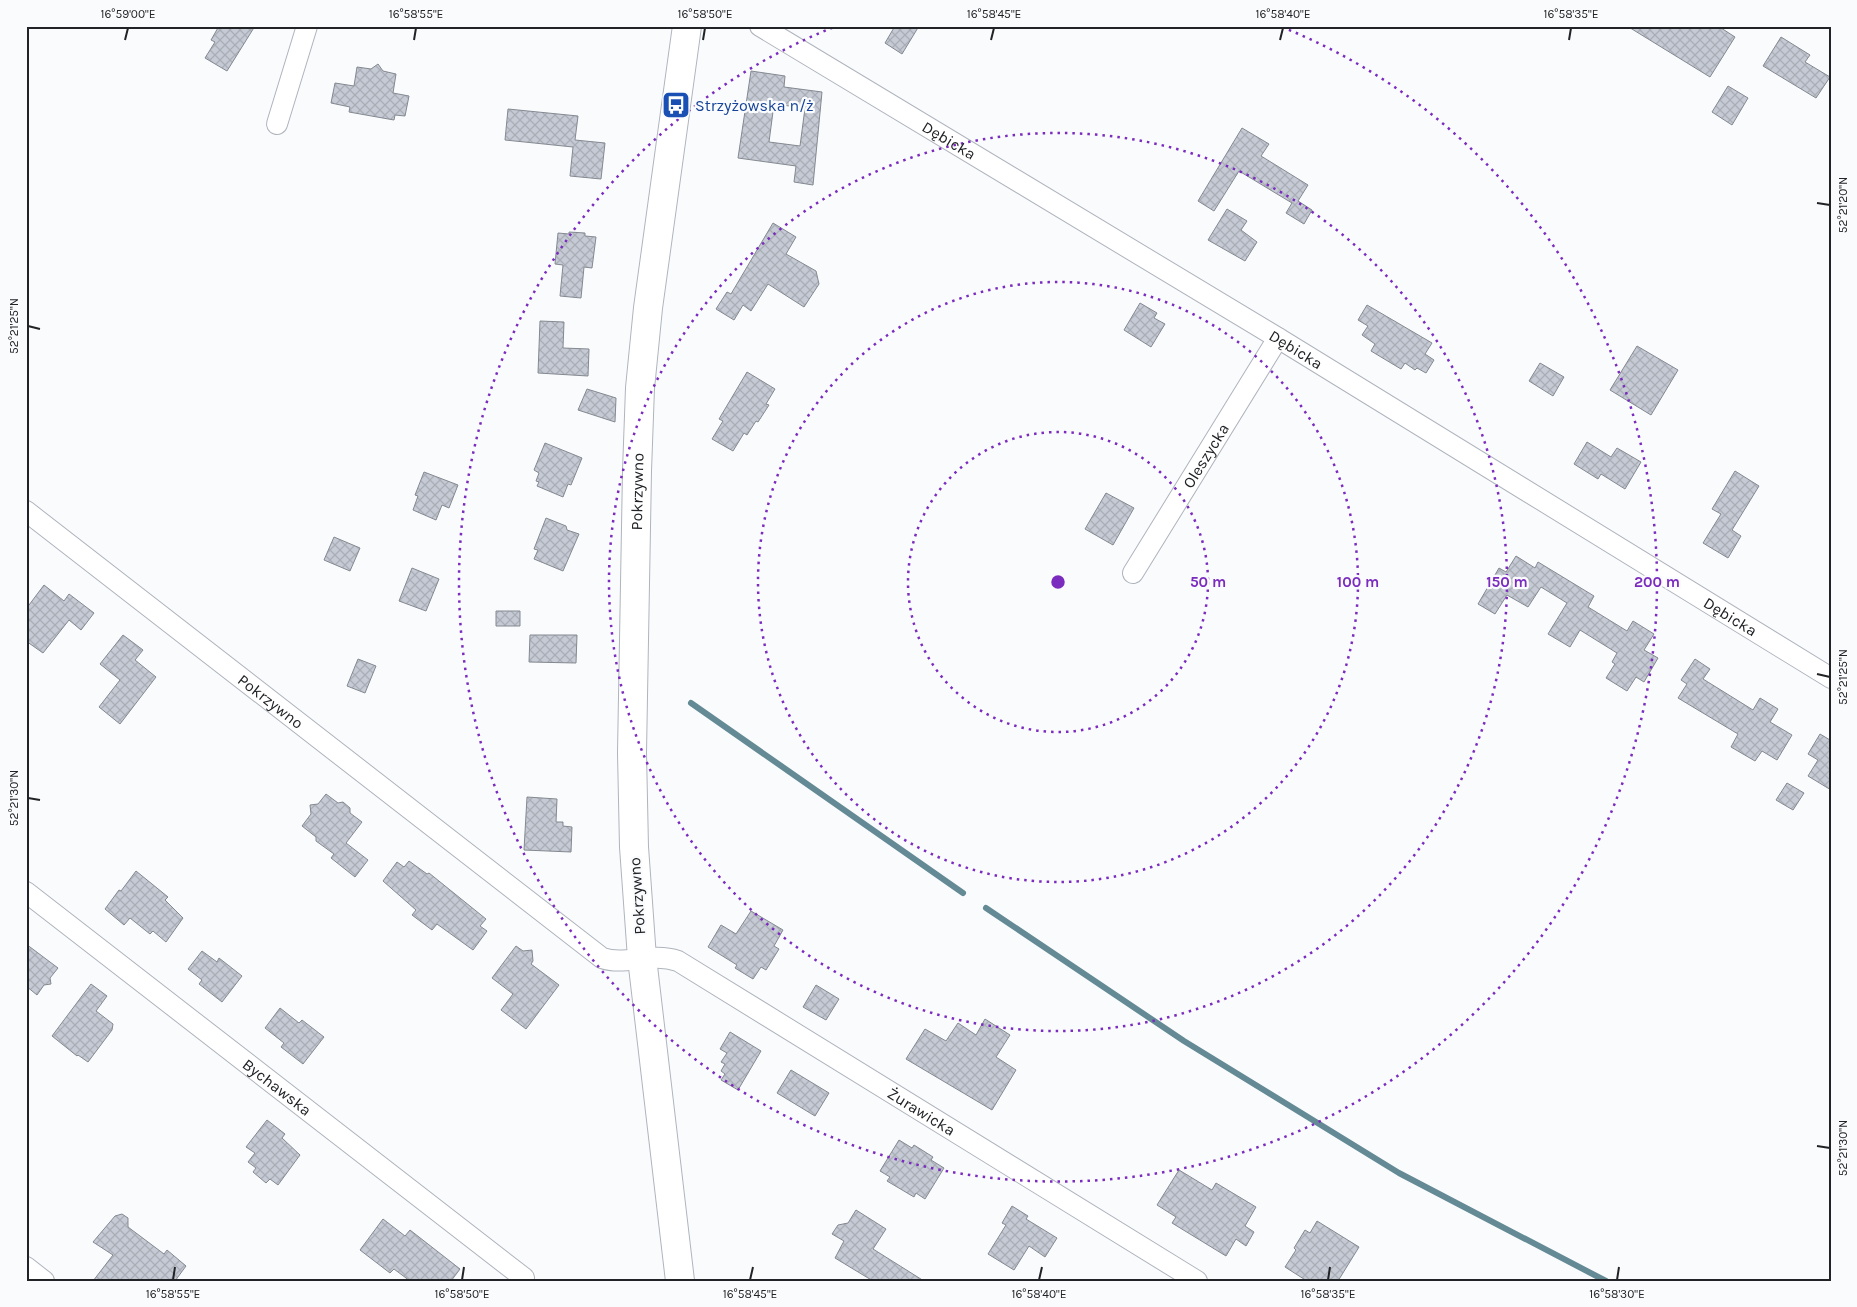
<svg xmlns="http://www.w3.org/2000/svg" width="1857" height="1307" font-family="Karla,sans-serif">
<defs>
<pattern id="building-cross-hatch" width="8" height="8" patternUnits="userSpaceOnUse" patternTransform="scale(1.25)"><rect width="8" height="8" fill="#c5cad4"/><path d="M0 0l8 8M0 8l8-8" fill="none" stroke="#a9adb6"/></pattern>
</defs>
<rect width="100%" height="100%" fill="#fafbfd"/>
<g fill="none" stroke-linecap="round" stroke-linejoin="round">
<path stroke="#648a95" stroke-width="6" d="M 691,703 L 963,893
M 986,908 L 1184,1041 L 1399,1173 L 1606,1281"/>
</g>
<path fill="url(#building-cross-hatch)" stroke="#848991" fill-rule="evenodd" d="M 219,26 L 255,26 L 227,71 L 205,58 L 215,42 L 211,40 Z
M 895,26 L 919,26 L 902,54 L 885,43 Z
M 1627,26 L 1718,26 L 1735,37 L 1710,77 Z
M 1781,37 L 1810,55 L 1805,62 L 1830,77 L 1816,98 L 1763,66 Z
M 378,64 L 383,71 L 396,74 L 393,93 L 409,96 L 405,116 L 395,115 L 394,120 L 349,112 L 350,107 L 331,103 L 335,83 L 354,86 L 357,67 L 371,69 Z
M 751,71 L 785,76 L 784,87 L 822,92 L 813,185 L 794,182 L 796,166 L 738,158 ZM 774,104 L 805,108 L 800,146 L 769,142 Z
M 1728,86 L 1748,98 L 1732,125 L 1712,112 Z
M 508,109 L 578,116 L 575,140 L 605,143 L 601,179 L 570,176 L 573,147 L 505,140 Z
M 1242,128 L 1269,144 L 1261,156 L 1308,185 L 1298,201 L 1312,210 L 1304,224 L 1286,213 L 1292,203 L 1239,171 L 1214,211 L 1198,201 Z
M 1227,209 L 1247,221 L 1241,230 L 1257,242 L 1245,261 L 1208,240 Z
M 773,223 L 796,237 L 786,254 L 816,271 L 819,284 L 804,307 L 768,284 L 751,311 L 743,305 L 734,320 L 716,309 L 727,292 L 731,294 Z
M 569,232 L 585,233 L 585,236 L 596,237 L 592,268 L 584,267 L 581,298 L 560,296 L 563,265 L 555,264 L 558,233 L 569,234 Z
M 1140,303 L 1157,313 L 1154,318 L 1165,324 L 1151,347 L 1124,330 Z
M 1367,305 L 1432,343 L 1425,354 L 1434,360 L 1426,373 L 1417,368 L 1415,370 L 1405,363 L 1401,369 L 1371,351 L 1375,344 L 1362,335 L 1368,326 L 1358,320 Z
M 540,321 L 564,322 L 563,348 L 589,349 L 588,376 L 538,373 Z
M 1637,346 L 1678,370 L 1651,415 L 1610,390 Z
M 1540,363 L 1564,377 L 1553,396 L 1529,381 Z
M 747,372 L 775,389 L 766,404 L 769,405 L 758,422 L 756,421 L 747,435 L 744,433 L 733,451 L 712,439 L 723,421 L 719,419 Z
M 587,389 L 616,398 L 615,422 L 578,410 Z
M 1587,442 L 1611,457 L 1617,448 L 1641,462 L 1625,489 L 1601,474 L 1598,479 L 1574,464 Z
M 545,443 L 582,458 L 571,485 L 568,484 L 563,497 L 537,486 L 539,482 L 536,481 L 539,473 L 534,470 Z
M 1735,471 L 1759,486 L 1732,530 L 1741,536 L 1728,558 L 1703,543 L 1721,514 L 1712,509 Z
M 424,472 L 458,485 L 449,508 L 442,505 L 436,520 L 413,510 L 418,496 L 415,495 Z
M 1106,493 L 1134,508 L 1113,545 L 1085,529 Z
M 546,518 L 566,526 L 567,530 L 579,534 L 563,571 L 534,559 L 538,550 L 534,549 Z
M 334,537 L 360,548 L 350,571 L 324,560 Z
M 1516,556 L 1535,568 L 1538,562 L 1594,596 L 1588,607 L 1627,631 L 1633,621 L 1654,634 L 1644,650 L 1658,658 L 1644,682 L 1636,677 L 1627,691 L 1606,678 L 1615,664 L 1612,662 L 1617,653 L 1580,630 L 1570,647 L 1548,634 L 1567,603 L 1541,587 L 1528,607 L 1507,595 L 1495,614 L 1478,604 L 1499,568 L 1506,572 Z
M 412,568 L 439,579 L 426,611 L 399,601 Z
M 44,585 L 64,601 L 69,594 L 94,613 L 81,630 L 69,620 L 43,653 L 26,641 L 26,609 Z
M 496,611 L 520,611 L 520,626 L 496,626 Z
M 123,635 L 143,650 L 135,660 L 156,677 L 120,724 L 99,707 L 120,680 L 100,664 Z
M 530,635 L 577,635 L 576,663 L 529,662 Z
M 358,659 L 376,666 L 365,693 L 347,686 Z
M 1695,659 L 1710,669 L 1703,679 L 1753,710 L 1760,698 L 1778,709 L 1770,722 L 1792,735 L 1777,760 L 1762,751 L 1755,761 L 1731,747 L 1738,734 L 1678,698 L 1687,684 L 1681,680 Z
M 1820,734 L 1830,740 L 1831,739 L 1831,790 L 1808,776 L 1818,760 L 1808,754 Z
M 1787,783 L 1804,793 L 1793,810 L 1776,800 Z
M 326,794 L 338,803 L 343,802 L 350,808 L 350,813 L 362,822 L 346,843 L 368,860 L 355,877 L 331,858 L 334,854 L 316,841 L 316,837 L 302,826 L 311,814 L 310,805 L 318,804 Z
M 527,797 L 557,799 L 556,822 L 563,822 L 563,826 L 572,827 L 571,852 L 524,850 Z
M 409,861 L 427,874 L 429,873 L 486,919 L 480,926 L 487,931 L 473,950 L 437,924 L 432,930 L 412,915 L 416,910 L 383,881 L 397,862 L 404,867 Z
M 136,871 L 168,897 L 165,900 L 183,918 L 166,942 L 153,931 L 150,934 L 130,918 L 124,925 L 105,909 L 119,890 L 121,891 Z
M 751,911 L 783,930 L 774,946 L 779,949 L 766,970 L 761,967 L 753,979 L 735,968 L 737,965 L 708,947 L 721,925 L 736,934 Z
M 26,944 L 58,968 L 50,978 L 51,984 L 44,985 L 37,995 L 26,986 Z
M 516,946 L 523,951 L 532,950 L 533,961 L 531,964 L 559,985 L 526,1029 L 501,1010 L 513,994 L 492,978 Z
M 202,951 L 217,962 L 219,958 L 242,976 L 222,1002 L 199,984 L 202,980 L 188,969 Z
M 91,984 L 107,996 L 96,1011 L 113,1024 L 112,1030 L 88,1062 L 78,1055 L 77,1056 L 52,1036 Z
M 816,985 L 839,999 L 826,1020 L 803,1007 Z
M 280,1008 L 299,1023 L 302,1020 L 324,1037 L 303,1064 L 281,1047 L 284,1043 L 265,1028 Z
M 985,1019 L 1010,1035 L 996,1057 L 1016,1070 L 992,1110 L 906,1059 L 925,1029 L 946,1041 L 958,1023 L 976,1035 Z
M 730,1032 L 761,1051 L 738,1090 L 721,1080 L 725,1074 L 721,1071 L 725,1064 L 721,1062 L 727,1053 L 720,1049 Z
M 791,1070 L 829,1093 L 815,1116 L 777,1093 Z
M 267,1120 L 285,1134 L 282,1138 L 300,1155 L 278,1185 L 270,1179 L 266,1183 L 253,1172 L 256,1168 L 248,1162 L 255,1153 L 246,1147 Z
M 899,1140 L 912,1148 L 914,1145 L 933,1157 L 931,1160 L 944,1168 L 925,1199 L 916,1193 L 914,1197 L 887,1181 L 890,1177 L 880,1171 Z
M 1179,1170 L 1212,1190 L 1216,1183 L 1256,1207 L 1245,1226 L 1254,1232 L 1246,1246 L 1236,1239 L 1226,1256 L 1172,1223 L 1176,1217 L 1157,1205 Z
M 1012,1206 L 1028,1216 L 1026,1219 L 1057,1238 L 1045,1257 L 1029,1246 L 1014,1270 L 988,1254 L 1006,1225 L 1002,1223 Z
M 856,1210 L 886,1229 L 873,1249 L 924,1281 L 873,1281 L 835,1258 L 844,1241 L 832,1234 L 838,1225 L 848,1223 Z
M 122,1214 L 128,1218 L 128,1227 L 164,1254 L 167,1250 L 186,1266 L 175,1281 L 93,1281 L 113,1255 L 93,1242 L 115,1216 Z
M 383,1219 L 405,1236 L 410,1230 L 460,1269 L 451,1281 L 410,1281 L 394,1269 L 390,1273 L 360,1250 Z
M 1317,1221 L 1359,1247 L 1338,1281 L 1307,1281 L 1285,1267 L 1296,1250 L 1294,1248 L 1305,1230 L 1310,1233 Z"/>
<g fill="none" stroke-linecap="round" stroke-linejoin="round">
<defs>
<g id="street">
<path id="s1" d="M 760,26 L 1278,338 L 1831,678"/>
<path d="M 277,124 L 307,26"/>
<path id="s2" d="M 26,511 L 602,958 C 625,966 651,952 678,961 L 1197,1281"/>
<path id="s3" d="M 1133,573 L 1278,338"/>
<path id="s4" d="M 26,892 L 524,1278 L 522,1281"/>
<path d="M 26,1267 L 44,1281"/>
</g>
<g id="secondary">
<path id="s5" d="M 680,1281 L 642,958 L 634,847 L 632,753 L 637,471 L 640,388 L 648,308 L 687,26"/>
</g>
</defs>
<use href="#street" stroke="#afb4bd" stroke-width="22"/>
<use href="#secondary" stroke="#afb4bd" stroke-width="30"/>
<use href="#street" stroke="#fff" stroke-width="20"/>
<use href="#secondary" stroke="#fff" stroke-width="28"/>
</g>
<path fill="none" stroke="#212326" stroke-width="2" d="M 125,40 L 128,28M 414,40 L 416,28M 703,40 L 705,28M 991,40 L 994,28M 1280,40 L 1283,28M 1569,40 L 1571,28M 1817,203 L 1830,205M 28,326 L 40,329M 1817,674 L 1830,677M 28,798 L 40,800M 1817,1146 L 1830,1148M 173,1280 L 175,1267M 462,1280 L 464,1267M 750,1280 L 753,1267M 1039,1280 L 1042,1267M 1328,1280 L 1330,1267M 1617,1280 L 1619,1267"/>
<g fill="none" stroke="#7b2cbf" stroke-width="2.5" stroke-dasharray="2.5 5">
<circle cx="1058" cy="582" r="150"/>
<circle cx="1058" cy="582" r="300"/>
<circle cx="1058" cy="582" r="449"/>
<path d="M1282 27A599 599 0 1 1 834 27"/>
</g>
<defs>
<symbol id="bus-square" viewBox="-11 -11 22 22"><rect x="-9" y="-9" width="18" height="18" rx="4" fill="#1a4fb4" stroke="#fafbfd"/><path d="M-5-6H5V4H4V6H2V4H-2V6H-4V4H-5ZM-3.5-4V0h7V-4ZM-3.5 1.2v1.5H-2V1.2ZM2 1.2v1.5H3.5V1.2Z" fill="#fff"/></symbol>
</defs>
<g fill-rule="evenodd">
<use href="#bus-square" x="660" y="89" width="32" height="32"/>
</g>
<g text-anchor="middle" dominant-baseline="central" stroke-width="4.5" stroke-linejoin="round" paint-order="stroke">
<g font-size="16" fill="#164399" stroke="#fafbfd" text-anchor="start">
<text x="695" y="105">Strzyżowska n/ż</text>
</g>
<g font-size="16" fill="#212326" stroke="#fafbfd">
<text stroke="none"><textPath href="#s1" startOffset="221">Dębicka</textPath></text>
<text stroke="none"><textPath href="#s1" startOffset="626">Dębicka</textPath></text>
<text stroke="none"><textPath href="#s3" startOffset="138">Oleszycka</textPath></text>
<text stroke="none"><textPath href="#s5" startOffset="792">Pokrzywno</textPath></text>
<text stroke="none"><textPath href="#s1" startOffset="1136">Dębicka</textPath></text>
<text stroke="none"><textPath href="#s2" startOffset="310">Pokrzywno</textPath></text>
<text transform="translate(637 896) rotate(-94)">Pokrzywno</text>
<text stroke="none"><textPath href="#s4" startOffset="318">Bychawska</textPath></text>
<text stroke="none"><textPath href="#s2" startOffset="1092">Żurawicka</textPath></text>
</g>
</g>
<circle cx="1058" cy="582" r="8" fill="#7b2cbf" stroke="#fafbfd" stroke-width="2.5"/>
<g font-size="15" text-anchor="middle" font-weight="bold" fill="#7b2cbf" stroke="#fafbfd" stroke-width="4.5" stroke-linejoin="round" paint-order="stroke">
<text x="1208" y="587">50 m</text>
<text x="1358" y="587">100 m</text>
<text x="1507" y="587">150 m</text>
<text x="1657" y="587">200 m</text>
</g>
<rect width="1857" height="1307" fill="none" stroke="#fafbfd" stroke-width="55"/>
<rect x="28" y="28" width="1802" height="1252" fill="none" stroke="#212326" stroke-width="2"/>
<g font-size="12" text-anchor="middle" fill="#212326">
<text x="128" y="18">16°59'00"E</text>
<text x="416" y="18">16°58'55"E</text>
<text x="705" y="18">16°58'50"E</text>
<text x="994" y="18">16°58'45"E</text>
<text x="1283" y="18">16°58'40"E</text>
<text x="1571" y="18">16°58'35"E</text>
<text transform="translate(1843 205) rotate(-90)" y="4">52°21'20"N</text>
<text transform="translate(14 326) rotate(-90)" y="4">52°21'25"N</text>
<text transform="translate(1843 677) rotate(-90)" y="4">52°21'25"N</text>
<text transform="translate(14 798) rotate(-90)" y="4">52°21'30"N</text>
<text transform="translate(1843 1148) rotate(-90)" y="4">52°21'30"N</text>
<text x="173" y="1298">16°58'55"E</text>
<text x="462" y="1298">16°58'50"E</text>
<text x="750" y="1298">16°58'45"E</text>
<text x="1039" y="1298">16°58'40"E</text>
<text x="1328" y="1298">16°58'35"E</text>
<text x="1617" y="1298">16°58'30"E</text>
</g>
</svg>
